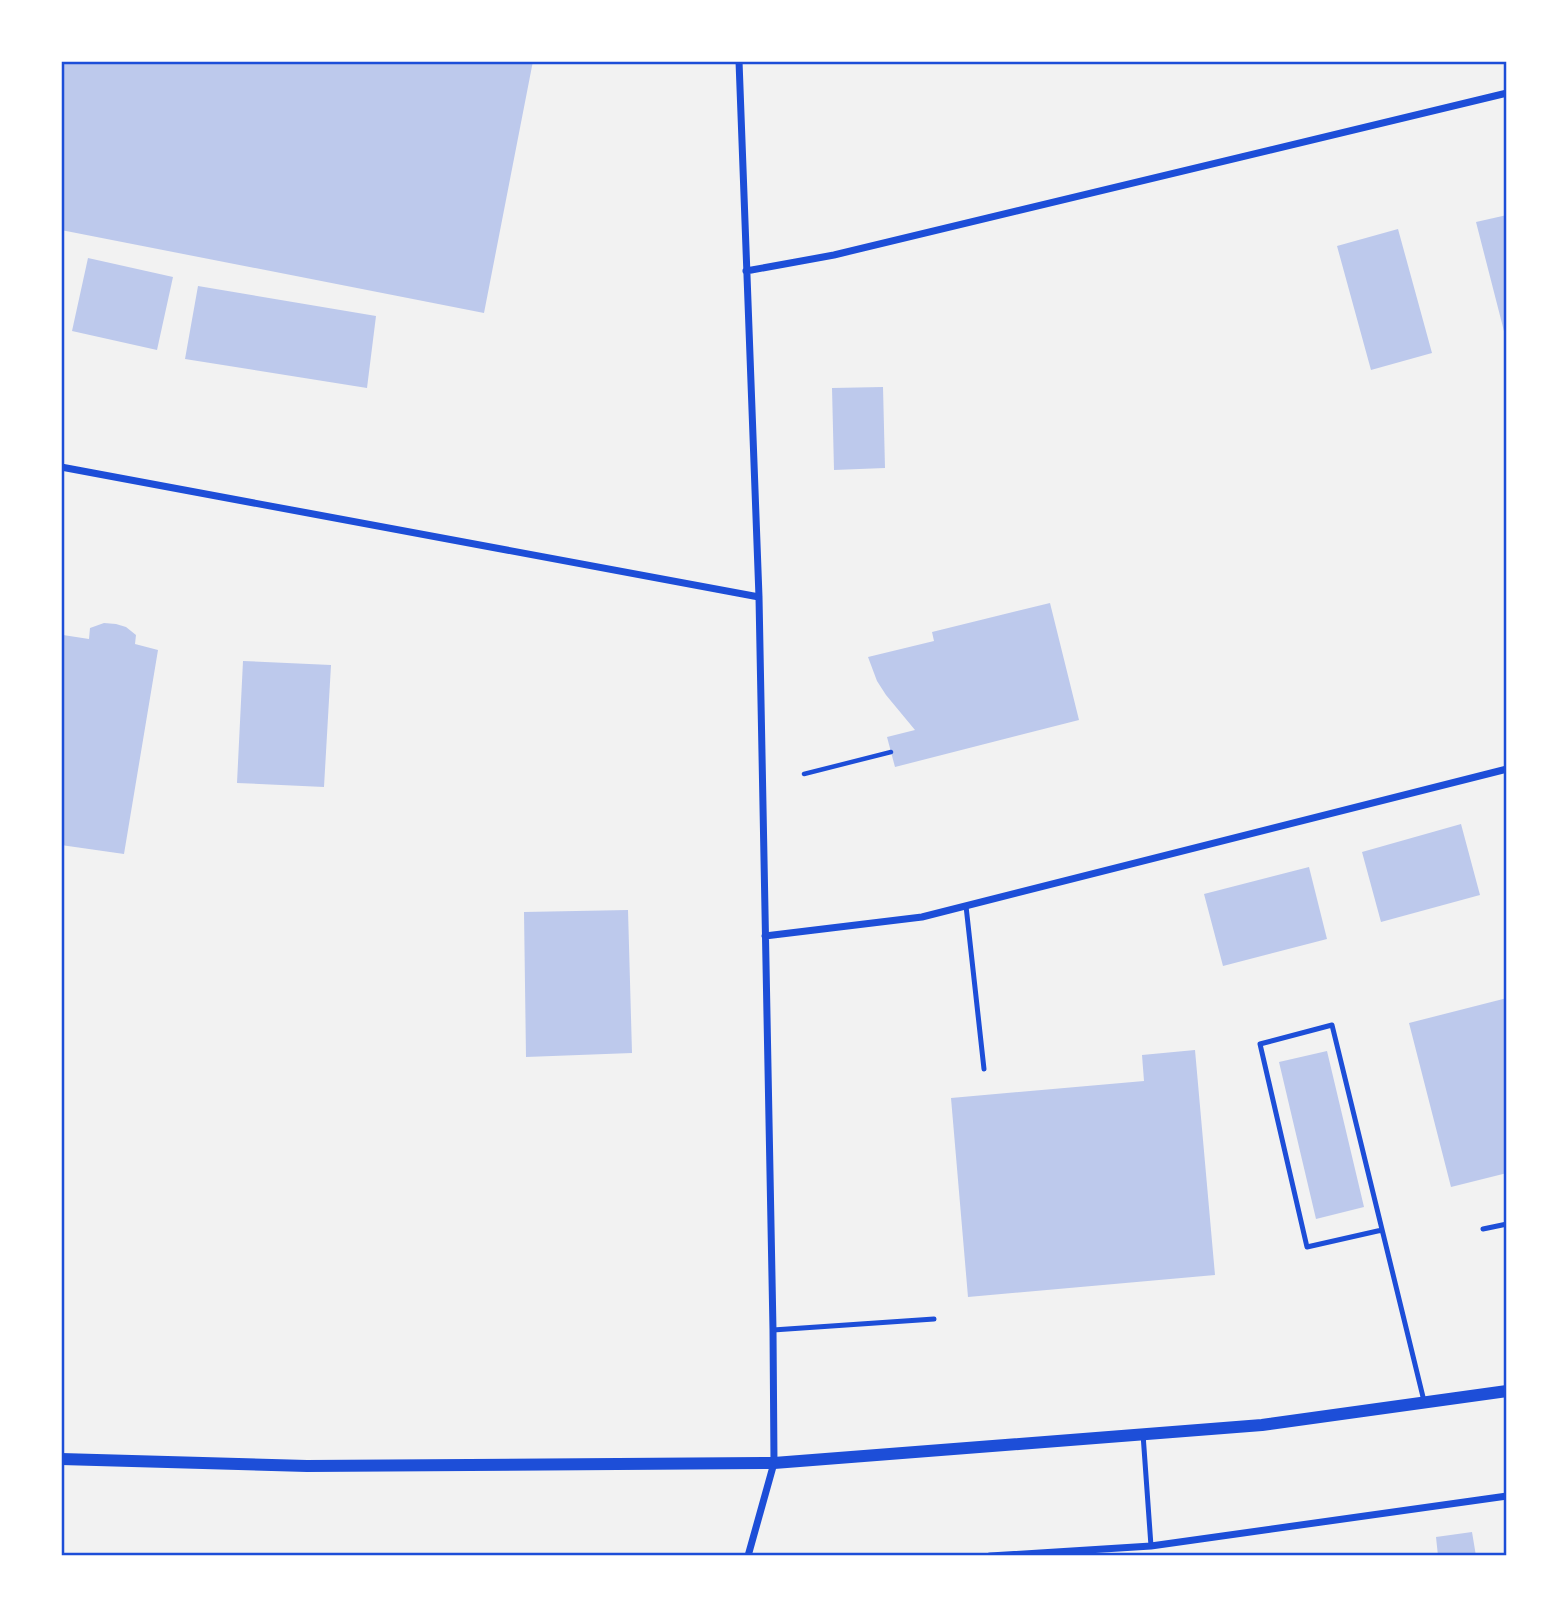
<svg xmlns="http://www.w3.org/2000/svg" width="1568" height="1617" font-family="'Source Sans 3',sans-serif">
<rect width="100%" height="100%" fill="#f2f2f2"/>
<path fill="#bdc9ec" d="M 61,61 L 533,61 L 484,313 L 61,230 Z
M 1507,215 L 1507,339 L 1506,339 L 1476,222 Z
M 1398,229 L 1432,353 L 1371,370 L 1337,246 Z
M 88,258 L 173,277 L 157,350 L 72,331 Z
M 198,286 L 376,316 L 367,388 L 185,359 Z
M 883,387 L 885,468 L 834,470 L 832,388 Z
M 1050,603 L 1079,720 L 895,767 L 887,737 L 915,730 L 886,695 L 877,681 L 868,657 L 934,641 L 932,632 Z
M 104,623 L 116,624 L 126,627 L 136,635 L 135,644 L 158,650 L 124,854 L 61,845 L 61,649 L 63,635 L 89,639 L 90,628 Z
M 243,661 L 331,665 L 324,787 L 237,783 Z
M 1461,824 L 1480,895 L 1381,922 L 1362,852 Z
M 1309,867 L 1327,939 L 1223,966 L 1204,894 Z
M 628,910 L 632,1053 L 526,1057 L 524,912 Z
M 1507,998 L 1507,1173 L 1451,1187 L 1409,1023 Z
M 1195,1050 L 1215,1275 L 968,1297 L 951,1098 L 1144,1081 L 1142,1055 Z
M 1327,1051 L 1364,1207 L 1316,1219 L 1279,1062 Z
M 1472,1532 L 1476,1556 L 1438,1556 L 1436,1537 Z"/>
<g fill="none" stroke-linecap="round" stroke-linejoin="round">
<path stroke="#1d4ed8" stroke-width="4.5" d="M 804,774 L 891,752"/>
<path stroke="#1d4ed8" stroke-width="5" d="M 966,906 L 984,1069
M 1483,1229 L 1507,1224
M 1382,1230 L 1307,1247 L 1260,1044 L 1332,1025 L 1424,1401
M 773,1330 L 934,1319
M 1143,1434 L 1151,1546"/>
<path stroke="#1d4ed8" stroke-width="7" d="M 739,61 L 759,597 L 773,1330 L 774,1463 L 748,1556
M 746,271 L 834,255 L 1507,93
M 61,467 L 759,597
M 765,936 L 922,917 L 1507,769
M 990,1556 L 1151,1546 L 1507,1496"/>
<path stroke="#1d4ed8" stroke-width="12" d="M 61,1459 L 307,1466 L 774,1463 L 1262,1425 L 1507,1391"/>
</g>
<rect width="1568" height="1617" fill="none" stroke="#ffffff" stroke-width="126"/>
<rect x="63" y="63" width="1442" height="1491" fill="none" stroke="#1d4ed8" stroke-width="2.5"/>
</svg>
